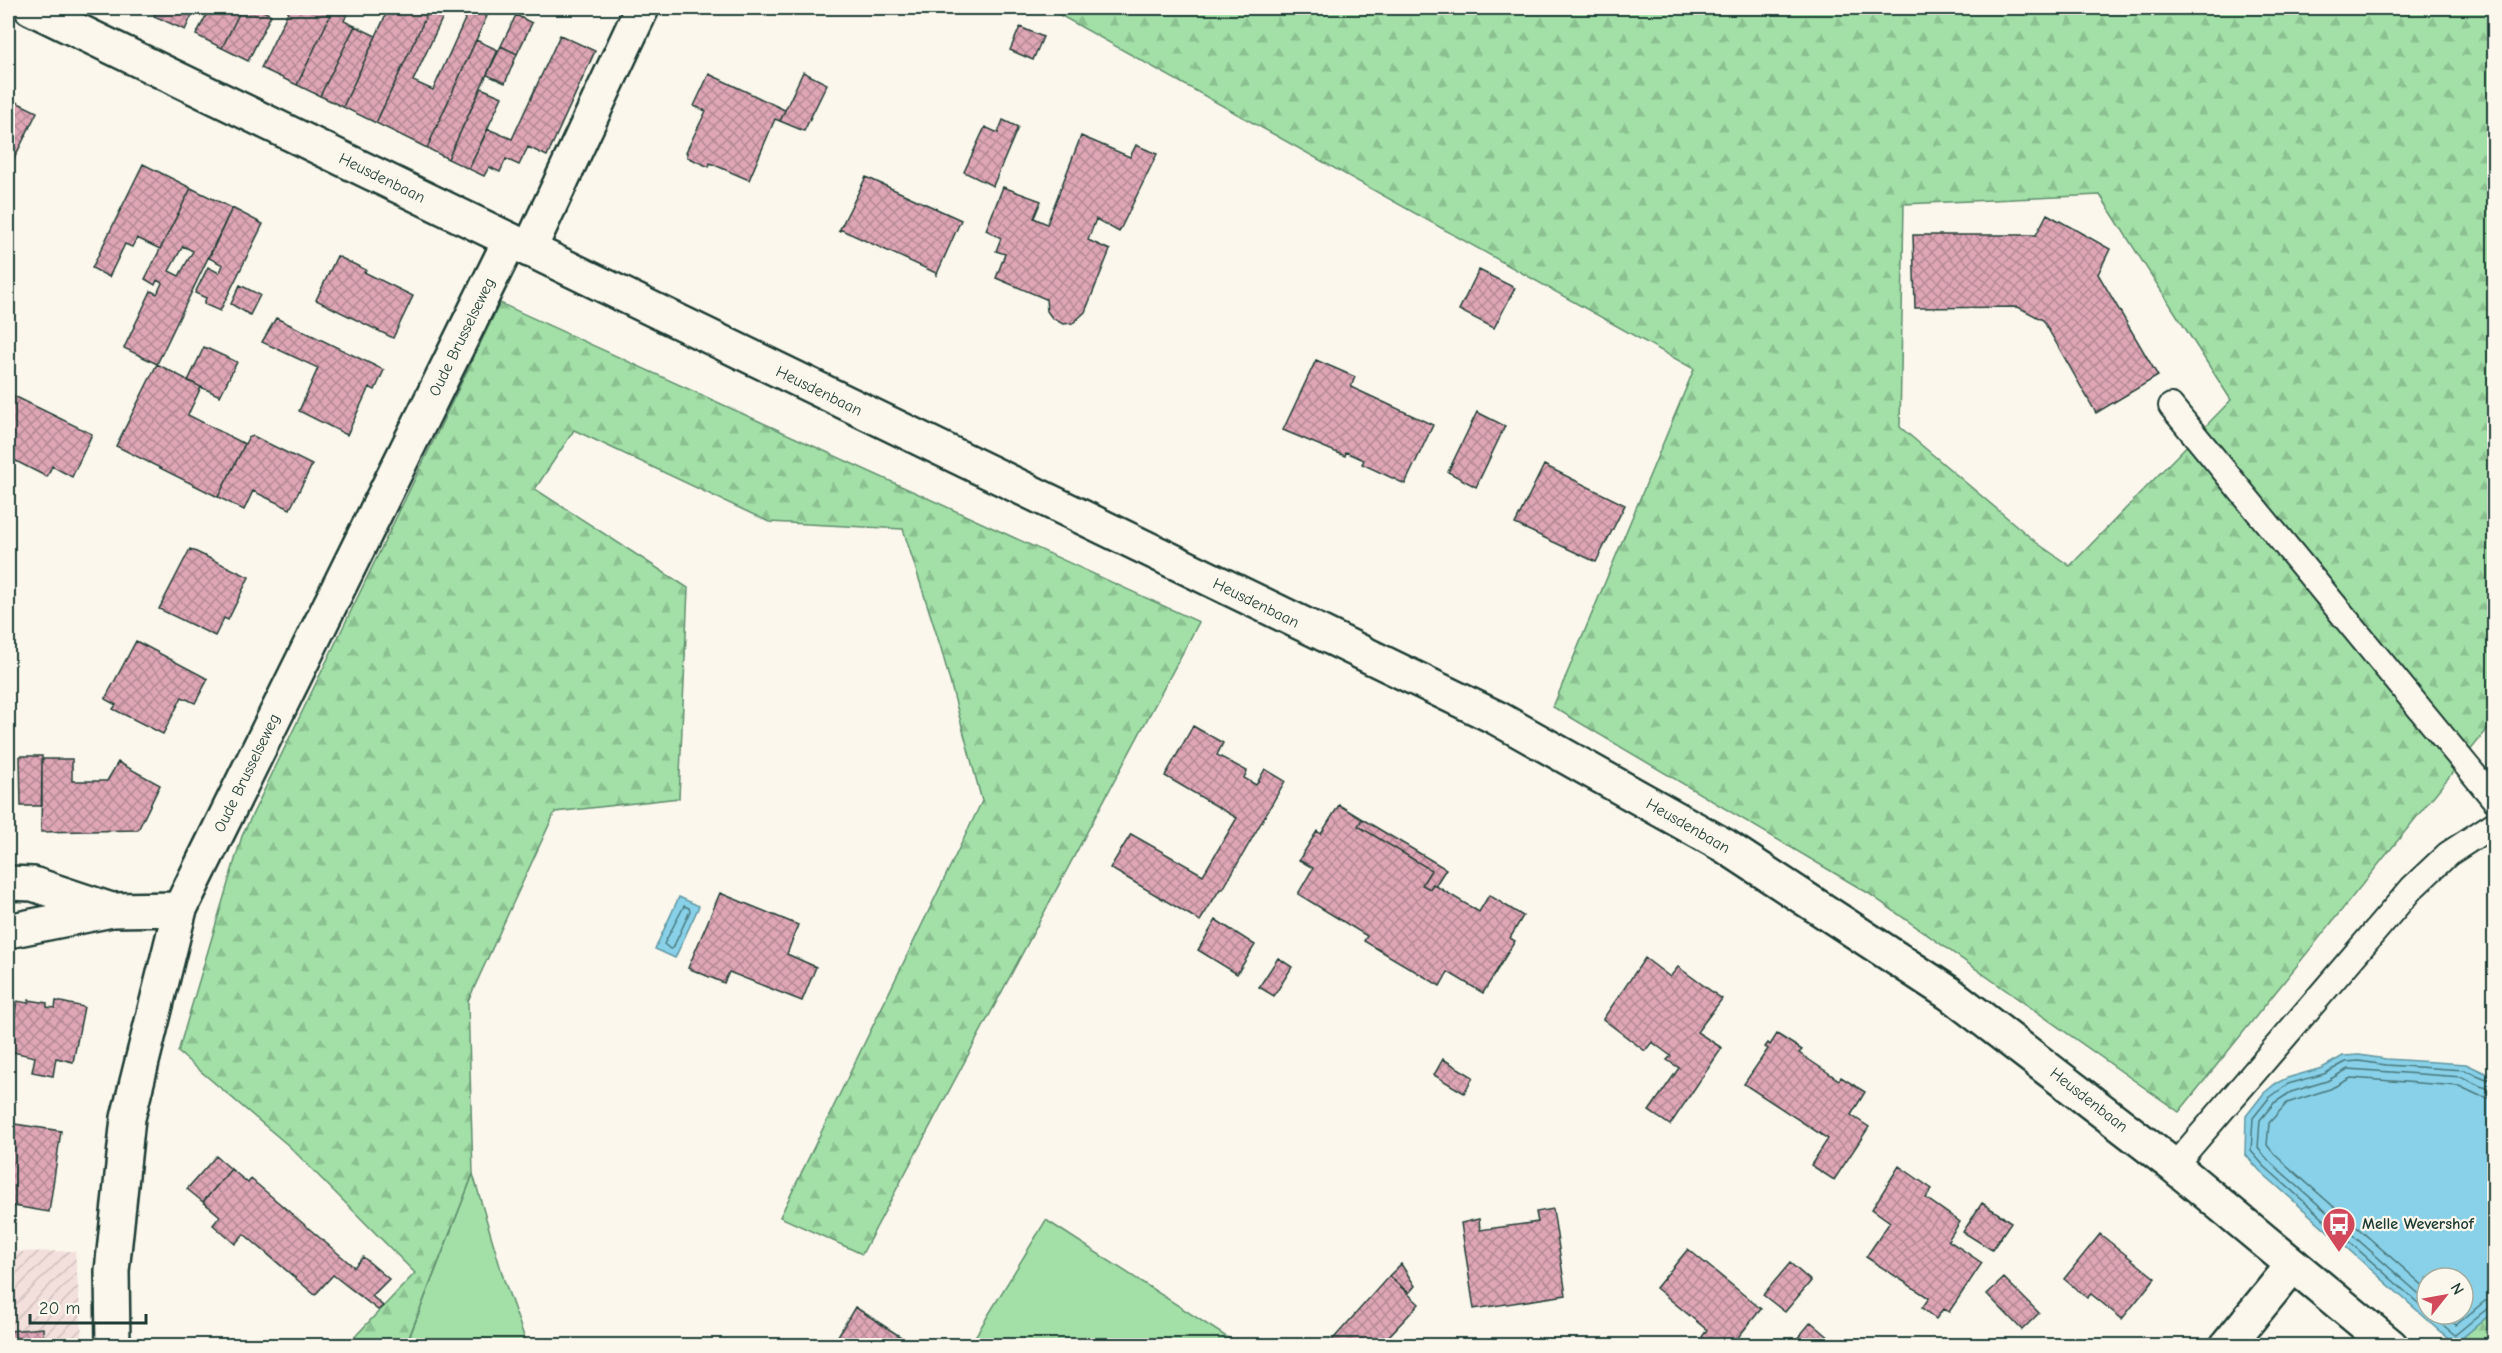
<svg xmlns="http://www.w3.org/2000/svg" width="2502" height="1353" font-family="'Comic Neue',sans-serif">
<defs>
<pattern id="industrial-furrows" width="10" height="10" patternUnits="userSpaceOnUse" patternTransform="scale(1.5)"><rect width="10" height="10" fill="#f3dfdc"/><path d="M-1 1l2-2M0 10L10 0M9 11l2-2" fill="none" stroke="#d0c0bd"/></pattern>
<pattern id="forest-firs" width="22" height="20" patternUnits="userSpaceOnUse" patternTransform="scale(1.5)"><rect width="22" height="20" fill="#a2e0a7"/><path d="M5 1l3.5 6h-7zM16 11l3.5 6h-7z" fill="#8bc190"/></pattern>
<pattern id="building-cross-hatch" width="8" height="8" patternUnits="userSpaceOnUse" patternTransform="scale(1.5)"><rect width="8" height="8" fill="#dfa6b6"/><path d="M0 0l8 8M0 8l8-8" fill="none" stroke="#b48895"/></pattern>
</defs>
<rect width="100%" height="100%" fill="#fbf7ec"/>
<filter id="ink" filterUnits="userSpaceOnUse"><feTurbulence type="fractalNoise" baseFrequency=".0167" numOctaves="2"/><feDisplacementMap in="SourceGraphic" scale="12" xChannelSelector="R" yChannelSelector="G"/><feConvolveMatrix kernelMatrix="1 2 1 2 8 2 1 2 1" color-interpolation-filters="sRGB"/></filter>
<g filter="url(#ink)">
<path fill="url(#industrial-furrows)" d="M 75,1251 L 83,1345 L 8,1345 L 8,1252 Z"/>
<path fill="#a2e0a7" stroke="#608e6e" stroke-width="1.5" d="M 473,1174 L 504,1280 L 525,1339 L 531,1345 L 406,1346 Z
M 1046,1220 L 1239,1345 L 970,1345 Z"/>
<path fill="url(#forest-firs)" stroke="#608e6e" stroke-width="1.5" fill-rule="evenodd" d="M 1061,8 L 2494,8 L 2494,721 L 2179,1112 L 1868,893 L 1553,707 L 1694,369 L 1058,14 ZM 2100,195 L 2231,400 L 2070,566 L 2037,543 L 1900,427 L 1904,204 Z
M 500,303 L 1199,622 L 862,1254 L 780,1217 L 982,801 L 941,648 L 903,529 L 769,522 L 574,430 L 535,489 L 688,588 L 679,798 L 555,812 L 468,1001 L 473,1174 L 406,1345 L 347,1345 L 415,1273 L 289,1146 L 178,1052 L 242,836 Z
M 2494,1311 L 2494,1345 L 2455,1344 Z"/>
<path fill="#88d1e9" stroke="#5e96a1" stroke-width="1.5" fill-rule="evenodd" d="M 679,897 L 699,906 L 675,958 L 655,949 Z
M 2359,1055 L 2386,1059 L 2466,1064 L 2494,1077 L 2494,1311 L 2455,1344 L 2260,1171 L 2245,1154 L 2246,1116 L 2264,1093 L 2275,1084 L 2287,1078 L 2322,1068 L 2343,1056 ZM 2427,1278 L 2463,1278 L 2463,1314 L 2427,1314 Z"/>
<g fill="none" stroke-linecap="round" stroke-linejoin="round">
<path stroke="#49787c" stroke-width="1.5" d="M 684,906 L 689,908 L 690,911 L 673,948 L 670,949 L 664,944 Z
M 2427,1289 L 2275,1155 L 2267,1145 L 2269,1123 L 2287,1103 L 2330,1089 L 2351,1078 L 2459,1086 L 2478,1095 L 2494,1099
M 2427,1301 L 2269,1161 L 2258,1148 L 2260,1120 L 2274,1103 L 2291,1092 L 2327,1081 L 2348,1069 L 2462,1077 L 2480,1086 L 2494,1090
M 2427,1311 L 2264,1166 L 2251,1151 L 2253,1118 L 2269,1098 L 2288,1084 L 2324,1074 L 2346,1062 L 2359,1061 L 2386,1065 L 2464,1070 L 2494,1082
M 2430,1314 L 2455,1335 L 2488,1308 L 2494,1306
M 2441,1314 L 2456,1325 L 2485,1301 L 2494,1299"/>
</g>
<path fill="url(#building-cross-hatch)" stroke="#1f3d34" stroke-width="1.5" fill-rule="evenodd" d="M 158,8 L 195,8 L 185,30 L 154,16 Z
M 210,8 L 242,8 L 222,48 L 196,35 Z
M 242,8 L 263,8 L 262,10 L 271,15 L 248,61 L 222,48 Z
M 290,8 L 334,8 L 297,85 L 261,68 Z
M 334,8 L 350,8 L 344,21 L 355,26 L 320,96 L 297,85 Z
M 389,8 L 430,8 L 376,123 L 343,107 Z
M 430,8 L 447,8 L 413,81 L 433,90 L 470,8 L 487,16 L 427,148 L 376,123 Z
M 516,15 L 532,23 L 517,54 L 501,46 Z
M 355,26 L 376,36 L 343,107 L 320,96 Z
M 1020,27 L 1043,37 L 1033,60 L 1010,50 Z
M 560,35 L 595,51 L 547,156 L 528,147 L 519,165 L 506,159 L 500,172 L 489,167 L 484,176 L 469,169 L 488,129 L 512,139 Z
M 476,40 L 498,50 L 448,159 L 427,148 Z
M 501,46 L 517,54 L 505,83 L 487,75 Z
M 803,72 L 827,84 L 804,131 L 780,121 Z
M 709,74 L 785,110 L 780,121 L 775,119 L 749,180 L 710,163 L 709,167 L 687,157 L 688,153 L 686,152 L 706,111 L 694,106 Z
M 481,88 L 502,97 L 469,169 L 448,159 Z
M 8,98 L 37,112 L 8,171 Z
M 1003,120 L 1018,127 L 993,186 L 964,172 L 985,127 L 998,133 Z
M 1081,136 L 1130,157 L 1136,145 L 1157,154 L 1119,232 L 1096,219 L 1088,240 L 1110,250 L 1085,312 L 1073,323 L 1063,324 L 1052,318 L 1047,311 L 1046,299 L 996,278 L 1005,254 L 996,251 L 1001,238 L 986,230 L 1003,187 L 1041,201 L 1034,218 L 1047,224 Z
M 143,164 L 191,188 L 160,249 L 137,238 L 132,247 L 125,244 L 109,277 L 92,268 Z
M 866,177 L 961,220 L 936,276 L 936,273 L 842,230 L 839,231 Z
M 191,188 L 232,208 L 157,364 L 124,348 L 151,291 L 157,294 L 162,283 L 157,280 L 155,285 L 145,279 ZM 183,246 L 193,251 L 179,276 L 169,271 Z
M 232,208 L 263,224 L 220,311 L 204,304 L 206,298 L 195,293 L 208,267 L 219,273 L 223,265 L 209,258 Z
M 2047,214 L 2110,249 L 2098,274 L 2158,376 L 2096,413 L 2043,320 L 2018,307 L 1915,308 L 1913,235 L 2036,235 Z
M 337,256 L 366,270 L 364,272 L 413,296 L 393,338 L 316,300 Z
M 1479,270 L 1515,288 L 1494,328 L 1459,310 Z
M 240,285 L 260,295 L 250,315 L 231,304 Z
M 276,318 L 384,370 L 375,390 L 369,387 L 347,435 L 299,411 L 318,368 L 262,342 Z
M 204,347 L 237,362 L 220,396 L 188,381 Z
M 1316,360 L 1355,377 L 1351,387 L 1433,425 L 1405,484 L 1362,464 L 1364,460 L 1346,452 L 1345,456 L 1283,430 Z
M 157,364 L 201,387 L 188,415 L 245,444 L 218,497 L 116,446 Z
M 8,393 L 92,434 L 72,477 L 52,466 L 47,477 L 8,457 Z
M 1477,412 L 1505,426 L 1476,487 L 1448,472 Z
M 253,436 L 312,465 L 290,509 L 253,491 L 244,510 L 218,497 L 248,438 Z
M 1544,465 L 1625,505 L 1596,562 L 1515,524 Z
M 190,549 L 249,577 L 228,620 L 224,618 L 215,636 L 159,609 Z
M 136,641 L 208,679 L 195,703 L 182,697 L 163,734 L 113,709 L 116,705 L 105,699 Z
M 1193,726 L 1223,743 L 1217,755 L 1247,771 L 1244,778 L 1256,785 L 1265,769 L 1285,781 L 1223,889 L 1220,889 L 1200,921 L 1110,868 L 1131,834 L 1203,875 L 1237,818 L 1165,776 Z
M 20,756 L 42,756 L 42,806 L 21,806 Z
M 42,759 L 72,759 L 72,781 L 107,781 L 118,762 L 160,785 L 138,830 L 41,832 Z
M 8,771 L 14,771 L 14,814 L 8,814 Z
M 1339,805 L 1362,819 L 1358,826 L 1431,870 L 1422,885 L 1430,889 L 1433,884 L 1479,912 L 1489,895 L 1523,916 L 1510,938 L 1515,941 L 1483,993 L 1448,972 L 1440,986 L 1364,941 L 1367,936 L 1298,894 L 1313,868 L 1299,860 L 1317,831 L 1321,834 Z
M 1362,819 L 1446,869 L 1435,886 L 1433,884 L 1430,889 L 1422,885 L 1431,870 L 1358,826 Z
M 720,893 L 798,925 L 787,954 L 816,967 L 802,1001 L 729,972 L 724,983 L 688,968 Z
M 1216,920 L 1255,945 L 1237,974 L 1198,950 Z
M 1278,958 L 1292,967 L 1274,996 L 1259,987 Z
M 1645,958 L 1670,977 L 1678,967 L 1722,999 L 1697,1032 L 1722,1048 L 1670,1125 L 1649,1111 L 1679,1068 L 1667,1060 L 1671,1056 L 1652,1042 L 1645,1051 L 1603,1019 Z
M 29,1000 L 47,1003 L 47,1007 L 55,1008 L 56,1001 L 84,1007 L 73,1062 L 56,1058 L 53,1076 L 32,1072 L 35,1057 L 8,1051 L 17,1001 L 28,1003 Z
M 1777,1034 L 1802,1050 L 1799,1053 L 1839,1080 L 1841,1077 L 1865,1092 L 1851,1115 L 1869,1127 L 1834,1180 L 1811,1165 L 1828,1139 L 1744,1084 L 1768,1049 L 1765,1047 L 1768,1043 L 1770,1045 Z
M 1443,1059 L 1473,1077 L 1464,1093 L 1434,1075 Z
M 8,1123 L 61,1131 L 49,1212 L 8,1205 Z
M 216,1156 L 231,1169 L 203,1202 L 187,1189 Z
M 1899,1166 L 1932,1189 L 1926,1198 L 1960,1222 L 1948,1240 L 1982,1263 L 1949,1312 L 1943,1309 L 1936,1319 L 1922,1308 L 1929,1298 L 1866,1257 L 1890,1222 L 1872,1209 Z
M 231,1169 L 248,1183 L 251,1179 L 354,1267 L 363,1257 L 389,1279 L 372,1296 L 383,1306 L 378,1310 L 333,1275 L 315,1295 L 244,1234 L 235,1244 L 213,1225 L 220,1216 L 203,1202 Z
M 1982,1203 L 2011,1222 L 1992,1250 L 1963,1232 Z
M 1553,1209 L 1566,1295 L 1474,1309 L 1461,1223 L 1479,1219 L 1480,1230 L 1538,1222 L 1536,1212 Z
M 2100,1234 L 2155,1278 L 2122,1319 L 2091,1294 L 2087,1298 L 2064,1279 Z
M 1688,1249 L 1761,1309 L 1731,1346 L 1712,1346 L 1702,1337 L 1707,1330 L 1656,1288 Z
M 1790,1263 L 1811,1281 L 1785,1312 L 1763,1295 Z
M 1401,1264 L 1415,1286 L 1409,1293 L 1389,1276 Z
M 1389,1276 L 1419,1304 L 1389,1336 L 1400,1346 L 1327,1346 Z
M 2004,1278 L 2039,1313 L 2022,1330 L 1987,1294 Z
M 855,1307 L 915,1346 L 842,1346 L 835,1341 Z
M 1811,1322 L 1839,1346 L 1791,1346 Z
M 43,1328 L 44,1346 L 8,1346 L 8,1331 Z"/>
<g fill="none" stroke-linecap="round" stroke-linejoin="round">
<defs>
<path id="lane" d="M 2171,406 L 2494,799
M 2174,1166 L 2412,888 L 2448,854 L 2494,824"/>
<path id="street" d="M 529,250 L 642,8
M 8,883 L 33,884 L 111,910
M 8,931 L 112,910 L 180,909
M 113,1346 L 112,1271 L 128,1118 L 180,909 L 510,240
M 2227,1346 L 2293,1265"/>
<path id="secondary" d="M 31,8 L 1497,718 L 1725,846 L 1949,993 L 2174,1166 L 2391,1346"/>
</defs>
<use href="#lane" stroke="#1f3d34" stroke-width="28"/>
<use href="#street" stroke="#1f3d34" stroke-width="38"/>
<use href="#secondary" stroke="#1f3d34" stroke-width="38"/>
<use href="#lane" stroke="#fbf7ec" stroke-width="24"/>
<use href="#street" stroke="#fbf7ec" stroke-width="33"/>
<use href="#secondary" stroke="#fbf7ec" stroke-width="33"/>
</g>
</g>
<defs>
<symbol id="bus-pin" viewBox="-11 -11 22 30"><path d="M0 17L-7.5 6A9.5 9.5 0 1 1 7.5 6Z" fill="#d1495b" stroke="#fbf7ec"/><path d="M-5-6H5V4H4V6H2V4H-2V6H-4V4H-5ZM-3.5-4V0h7V-4ZM-3.5 1.2v1.5H-2V1.2ZM2 1.2v1.5H3.5V1.2Z" fill="#fff"/></symbol>
</defs>
<g fill-rule="evenodd">
<use href="#bus-pin" x="2320" y="1205" width="38" height="52"/>
</g>
<g text-anchor="middle" dominant-baseline="central" stroke-width="4.5" stroke-linejoin="round" paint-order="stroke">
<g font-size="16" fill="#1f3d34" stroke="#fbf7ec">
<text transform="translate(382 178) rotate(26)">Heusdenbaan</text>
<text transform="translate(462 337) rotate(-64)">Oude Brusselseweg</text>
<text transform="translate(819 391) rotate(26)">Heusdenbaan</text>
<text transform="translate(1256 603) rotate(26)">Heusdenbaan</text>
<text transform="translate(247 773) rotate(-64)">Oude Brusselseweg</text>
<text transform="translate(1688 826) rotate(30)">Heusdenbaan</text>
<text transform="translate(2089 1100) rotate(38)">Heusdenbaan</text>
</g>
<g font-size="16" font-weight="bold" fill="#1f3d34" stroke="#fbf7ec" text-anchor="start">
<text x="2362" y="1224">Melle Wevershof</text>
</g>
</g>
<rect width="2502" height="1353" fill="none" stroke="#fbf7ec" stroke-width="30"/>
<rect x="15" y="15" width="2472" height="1323" fill="none" stroke="#1f3d34" stroke-width="2" filter="url(#ink)"/>
<g transform="translate(2445 1296) rotate(59)"><circle r="28" fill="#fbf7ec" stroke="#a3ada2" stroke-width="1.5"/>
<path d="M0-4.5L10 22L0 15L-10 22Z" fill="#d1495b"/>
<text y="-9" font-size="16" font-weight="bold" text-anchor="middle" fill="#1f3d34">N</text>
</g>
<path d="M30 1314v9h116v-9" fill="none" stroke="#1f3d34" stroke-width="3"/>
<text x="39" y="1314" font-size="18" fill="#1f3d34" stroke="#fbf7ec" stroke-width="4.5" paint-order="stroke">20 m</text>
</svg>
